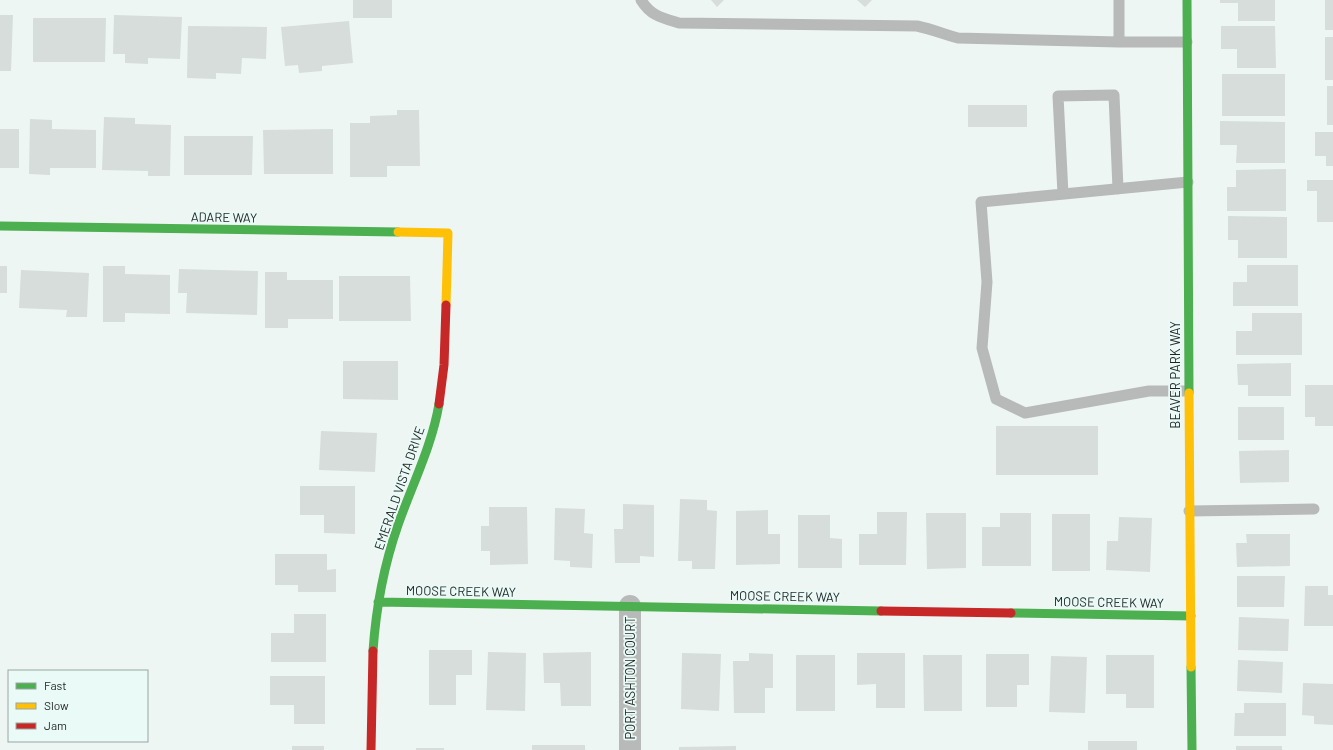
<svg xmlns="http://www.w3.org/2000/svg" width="1333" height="750" font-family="Barlow,sans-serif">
<rect width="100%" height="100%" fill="#eef6f4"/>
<path fill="#d6dddb" d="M 353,0 L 392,0 L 392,18 L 353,18 Z
M 711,0 L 724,0 L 717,7 Z
M 857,0 L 872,0 L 865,7 Z
M 1220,0 L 1275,0 L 1275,21 L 1238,21 L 1238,3 L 1220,3 Z
M 1325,0 L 1333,0 L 1333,30 L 1325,30 Z
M 0,15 L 13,15 L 11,71 L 0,71 Z
M 114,15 L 182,17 L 180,59 L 148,58 L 148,64 L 125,63 L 125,54 L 113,54 Z
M 33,18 L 106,18 L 105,62 L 33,62 Z
M 349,21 L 353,63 L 322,66 L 322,71 L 299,73 L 298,65 L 285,66 L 281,27 Z
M 188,26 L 267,27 L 266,59 L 242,58 L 241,74 L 216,73 L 216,79 L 187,78 Z
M 1221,26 L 1275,26 L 1276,68 L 1237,68 L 1237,49 L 1221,49 Z
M 1325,37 L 1333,37 L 1333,80 L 1325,80 Z
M 1222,74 L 1285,74 L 1285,116 L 1222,116 Z
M 1327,86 L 1333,86 L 1333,125 L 1327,125 Z
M 968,105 L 1027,105 L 1027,127 L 968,127 Z
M 397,110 L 419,110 L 420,166 L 387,166 L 387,177 L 350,177 L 350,123 L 370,123 L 370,116 L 397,115 Z
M 104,117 L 135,118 L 135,124 L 171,125 L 170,176 L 148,176 L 148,171 L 102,170 Z
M 30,119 L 52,120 L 52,129 L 96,130 L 96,168 L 50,168 L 50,175 L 29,174 Z
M 1220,121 L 1285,122 L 1285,163 L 1236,163 L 1237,145 L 1220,145 Z
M 0,129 L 19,129 L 19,168 L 0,168 Z
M 333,129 L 333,174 L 264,174 L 263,130 Z
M 1315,132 L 1333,132 L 1333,166 L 1326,166 L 1326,156 L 1315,156 Z
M 184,136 L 253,136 L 252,175 L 184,175 Z
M 1286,169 L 1286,211 L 1227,211 L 1227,187 L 1236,187 L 1236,170 Z
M 1307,180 L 1333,180 L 1333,222 L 1317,222 L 1317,191 L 1307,191 Z
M 1228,216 L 1287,217 L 1287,258 L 1238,258 L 1238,240 L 1228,240 Z
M 1247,265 L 1298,265 L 1298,306 L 1233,306 L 1233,282 L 1247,282 Z
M 0,266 L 7,266 L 7,293 L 0,293 Z
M 103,266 L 125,266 L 125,274 L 170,275 L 170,314 L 125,313 L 125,322 L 103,322 Z
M 179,269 L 258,271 L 257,315 L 186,313 L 187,293 L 178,293 Z
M 21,270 L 89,273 L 87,317 L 66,317 L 67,310 L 19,308 Z
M 265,272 L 287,272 L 287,280 L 333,280 L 333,319 L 288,319 L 288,328 L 265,328 Z
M 339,276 L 410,276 L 411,321 L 339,321 Z
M 1252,313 L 1302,313 L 1302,355 L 1236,355 L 1236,331 L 1252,331 Z
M 343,361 L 398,361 L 398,400 L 343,399 Z
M 1291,363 L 1291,396 L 1248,396 L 1248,385 L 1238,385 L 1237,364 Z
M 1305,385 L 1333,385 L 1333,426 L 1315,426 L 1315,417 L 1305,417 Z
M 1238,407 L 1284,407 L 1284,440 L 1238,440 Z
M 996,426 L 1098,426 L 1098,475 L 996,475 Z
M 321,431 L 377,433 L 375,472 L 319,470 Z
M 1289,450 L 1289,482 L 1240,483 L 1239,451 Z
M 300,486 L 355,486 L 355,534 L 324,533 L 324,515 L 300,515 Z
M 680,499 L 707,500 L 707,510 L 717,511 L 715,569 L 692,569 L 692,561 L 678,561 Z
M 623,504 L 654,505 L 654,557 L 640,556 L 640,563 L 615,563 L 614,529 L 623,529 Z
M 489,507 L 527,507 L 528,564 L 490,565 L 490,551 L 481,551 L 481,526 L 489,526 Z
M 555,508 L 585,509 L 584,533 L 593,534 L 592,568 L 570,567 L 570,561 L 554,560 Z
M 768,510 L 768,534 L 780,534 L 780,564 L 736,565 L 736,511 Z
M 877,512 L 907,512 L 906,565 L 859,565 L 859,534 L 877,534 Z
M 926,513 L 966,513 L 966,568 L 927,569 Z
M 1000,513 L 1031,513 L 1031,566 L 982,566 L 982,527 L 1000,527 Z
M 1052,514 L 1090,514 L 1090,571 L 1052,571 Z
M 798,515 L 830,515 L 830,538 L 842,539 L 842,568 L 798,568 Z
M 1119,517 L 1152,518 L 1150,572 L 1106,570 L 1107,541 L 1118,541 Z
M 1246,534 L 1290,534 L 1290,566 L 1237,567 L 1236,543 L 1247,543 Z
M 275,554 L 327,554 L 327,570 L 336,569 L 336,592 L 298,592 L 298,585 L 275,585 Z
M 1237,576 L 1285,576 L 1284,607 L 1237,607 Z
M 1305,586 L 1328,586 L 1328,595 L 1333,595 L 1333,626 L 1304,626 Z
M 294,614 L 326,614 L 326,662 L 271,662 L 271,633 L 294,633 Z
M 1239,617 L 1289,619 L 1288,651 L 1238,650 Z
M 429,650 L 472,650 L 472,675 L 456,675 L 456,705 L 429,705 Z
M 488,652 L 526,653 L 525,711 L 486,710 Z
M 591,652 L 591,706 L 561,706 L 560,683 L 544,683 L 543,653 Z
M 682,653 L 721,654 L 719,711 L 681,709 Z
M 749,653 L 773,654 L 773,688 L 765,688 L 765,713 L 734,713 L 733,661 L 749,661 Z
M 857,653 L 905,653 L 905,708 L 876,708 L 876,684 L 857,685 Z
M 986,654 L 1029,654 L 1029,685 L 1017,685 L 1017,707 L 986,707 Z
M 796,655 L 835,655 L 835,711 L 796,711 Z
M 923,655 L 962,655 L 962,711 L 924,711 Z
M 1106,655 L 1154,655 L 1154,708 L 1126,708 L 1126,694 L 1106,694 Z
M 1051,656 L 1087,657 L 1085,713 L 1049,712 Z
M 1238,660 L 1283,662 L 1282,693 L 1237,691 Z
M 270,676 L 325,676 L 325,724 L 294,724 L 294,705 L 270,705 Z
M 1303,683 L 1333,684 L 1333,725 L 1314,724 L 1314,716 L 1302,715 Z
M 1244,703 L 1286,703 L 1286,736 L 1234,736 L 1235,713 L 1244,713 Z
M 1088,741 L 1137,741 L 1137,750 L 1088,750 Z
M 532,745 L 585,745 L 585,750 L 532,750 Z
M 292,746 L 324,746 L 324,750 L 292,750 Z
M 736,746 L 736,750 L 679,750 L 679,747 Z
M 1236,746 L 1282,746 L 1282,750 L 1236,750 Z
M 416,748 L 444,748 L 444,750 L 416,750 Z"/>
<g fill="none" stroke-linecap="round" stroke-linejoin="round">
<path stroke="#b8baba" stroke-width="11" d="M 641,0 C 651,16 662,18 679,23 L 917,26 C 931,29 944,34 958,38 L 1119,42
M 1119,0 L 1119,42 L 1187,42
M 1188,182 L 981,202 L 987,282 L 982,348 L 996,399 L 1025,413 L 1149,391 L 1188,391
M 1063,194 L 1058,96 L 1114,95 L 1118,189
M 1189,511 L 1314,509"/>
<path stroke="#b8baba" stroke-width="22" d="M 630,750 L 630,606"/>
<path stroke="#4caf50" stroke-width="9" d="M 1187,0 L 1189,393
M 0,226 L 398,232
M 378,602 L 881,611
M 1011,613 L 1191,616
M 373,651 C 376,608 384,565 398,525 C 412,485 432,446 439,404
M 1191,667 L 1192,750"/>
<path stroke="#ffc107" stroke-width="9" d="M 398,232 L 448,233 L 446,305
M 1189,393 L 1191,667"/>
<path stroke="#c62828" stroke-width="9" d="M 439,404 L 444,365 L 446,305
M 881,611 L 1011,613
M 371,750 L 373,651"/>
</g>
<g text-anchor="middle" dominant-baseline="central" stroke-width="3.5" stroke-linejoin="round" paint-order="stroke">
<g font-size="13" fill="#1f2523" stroke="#eafaf6">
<text transform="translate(224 217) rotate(1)">ADARE WAY</text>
<text transform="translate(1175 375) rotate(-90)">BEAVER PARK WAY</text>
<text transform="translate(399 488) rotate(-71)">EMERALD VISTA DRIVE</text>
<text transform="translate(461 591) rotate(1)">MOOSE CREEK WAY</text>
<text transform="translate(785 596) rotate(1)">MOOSE CREEK WAY</text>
<text transform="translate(1109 602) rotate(1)">MOOSE CREEK WAY</text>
<text transform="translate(630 678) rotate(-90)">PORT ASHTON COURT</text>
</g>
</g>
<rect x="8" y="670" width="140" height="72" fill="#eafaf6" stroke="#99a5a2"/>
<rect x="16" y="683" width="20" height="6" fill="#4caf50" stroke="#99a5a2"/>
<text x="44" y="690" font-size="12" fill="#1f2523">Fast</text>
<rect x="16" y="703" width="20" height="6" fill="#ffc107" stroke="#99a5a2"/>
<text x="44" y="710" font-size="12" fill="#1f2523">Slow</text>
<rect x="16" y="723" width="20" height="6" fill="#c62828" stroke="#99a5a2"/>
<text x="44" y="730" font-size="12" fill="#1f2523">Jam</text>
</svg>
